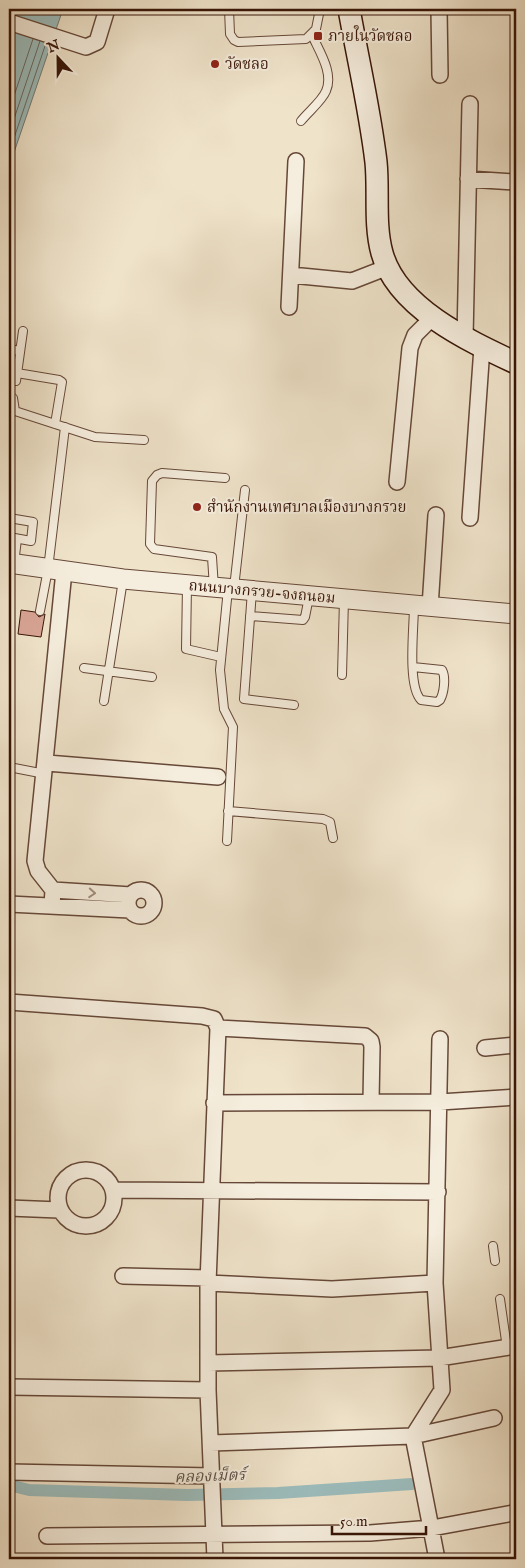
<svg xmlns="http://www.w3.org/2000/svg" width="525" height="1568" font-family="'IM FELL English','Noto Serif Thai',serif">
<rect width="100%" height="100%" fill="#efe3ca"/>
<filter id="stains"><feTurbulence type="fractalNoise" baseFrequency=".004" numOctaves="4"/><feColorMatrix values="0 0 0 0 .2 0 0 0 0 .09 0 0 0 0 .02 0 0 0 .5 -.17"/></filter>
<radialGradient id="worn" r=".72"><stop offset=".6" stop-color="#630" stop-opacity="0"/><stop offset="1" stop-color="#630" stop-opacity=".3"/></radialGradient>
<path fill="#9cbdbd" stroke="#747a74" d="M 9,9 L 63,9 L 9,167 Z"/>
<g fill="none" stroke-linecap="round" stroke-linejoin="round">
<path stroke="#6a6962" stroke-width="1" d="M 9,111 L 33,39
M 9,134 L 40,41
M 9,153 L 46,43"/>
<path stroke="#9cbdbd" stroke-width="12" d="M 9,1485 L 29,1490 L 187,1495 L 278,1493 L 412,1484"/>
</g>
<path fill="#d8a495" stroke="#381507" d="M 21,610 L 35,612 L 39,617 L 45,614 L 41,637 L 18,634 Z"/>
<g fill="none" stroke-linecap="round" stroke-linejoin="round">
<defs>
<path id="service" d="M 229,9 L 230,34 L 234,40 L 238,42 L 306,39 L 316,29 L 320,9
M 301,121 C 308,112 322,101 326,91 C 334,73 319,51 312,35
M 9,349 L 20,351
M 17,373 L 59,380 L 62,382 L 55,424
M 16,381 L 23,331
M 13,398 L 15,411 L 95,437 L 144,440
M 9,518 L 33,522 L 31,541 L 9,537
M 14,564 L 17,539
M 187,585 L 186,649 L 221,657
M 214,588 L 212,557 L 154,549 L 150,544 L 152,481 L 157,475 L 162,473 L 225,478
M 234,588 L 245,490
M 252,591 L 244,699 L 294,705
M 40,611 L 48,569 L 65,427
M 250,616 L 303,620 L 305,617 L 309,597
M 413,667 L 442,670 C 446,677 444,693 440,700 L 437,702 L 421,700 C 407,686 414,627 414,606
M 84,668 L 152,677
M 342,675 L 344,599
M 104,701 L 123,580
M 9,767 L 45,774
M 228,811 L 323,819 L 330,822 L 333,838
M 227,841 L 233,727 L 224,709 L 220,670 L 228,589
M 493,1246 L 495,1261
M 500,1299 L 507,1348"/>
<path id="minor" d="M 439,9 L 440,75
M 9,22 L 86,47 L 97,42 L 107,9
M 468,179 L 515,182
M 291,275 L 352,281 L 388,267
M 289,307 L 296,161
M 465,338 L 470,104
M 397,482 L 410,348 L 415,335 L 433,317
M 470,518 L 482,347
M 430,607 L 436,515
M 47,763 L 218,777
M128 903a13 13 0 1 1 26 0a13 13 0 1 1-26 0Z
M 53,890 L 131,895
M 9,904 L 130,910
M 52,906 L 53,890 L 38,871 L 35,861 L 64,571
M 9,1002 L 202,1016 L 214,1019 L 218,1028
M 485,1048 L 516,1045
M 214,1103 L 440,1102 L 516,1097
M58 1198a28 28 0 1 1 56 0a28 28 0 1 1-56 0Z
M 114,1190 L 438,1192
M 9,1208 L 59,1210
M 123,1276 L 208,1278
M 208,1283 L 332,1289 L 435,1283
M 208,1363 L 439,1358 L 516,1346
M 9,1387 L 208,1390
M 211,1443 L 413,1436 L 494,1418
M 9,1472 L 212,1476
M 47,1536 L 370,1533 L 432,1528 L 513,1513
M 215,1559 L 208,1390 L 208,1283 L 218,1028 L 365,1036 L 371,1041 L 372,1047 L 371,1101
M 437,1559 L 413,1436 L 442,1390 L 435,1283 L 440,1039"/>
<path id="tertiary" d="M 9,563 L 123,579 L 516,614"/>
<path id="secondary" d="M 349,9 C 358,60 370,111 376,162 C 379,191 374,224 382,253 C 397,308 469,341 516,363"/>
</defs>
<use href="#service" stroke="#664838" stroke-width="10"/>
<use href="#minor" stroke="#664838" stroke-width="18"/>
<use href="#tertiary" stroke="#664838" stroke-width="21"/>
<use href="#secondary" stroke="#381507" stroke-width="24"/>
<use href="#service" stroke="#f5eddd" stroke-width="8"/>
<use href="#minor" stroke="#f5eddd" stroke-width="15"/>
<use href="#tertiary" stroke="#f5eddd" stroke-width="19"/>
<use href="#secondary" stroke="#f5eddd" stroke-width="21"/>
</g>
<defs><path id="oneway-chevron" d="M-2-3.5L2.5 0L-2 3.5" fill="none" stroke-width="1.6" stroke-linecap="round" stroke-linejoin="round" transform="scale(1.25)"/></defs>
<use stroke="#a08c7d" href="#oneway-chevron" transform="translate(92 893) rotate(4)"/>
<g fill="#8f2418" stroke="#f5eddd" stroke-width="2">
<rect x="313" y="31" width="10" height="10" rx="2.5"/>
<circle cx="215" cy="64" r="5"/>
<circle cx="197" cy="507" r="5"/>
</g>
<g text-anchor="middle" dominant-baseline="central" stroke-width="4" stroke-linejoin="round" paint-order="stroke">
<g font-size="15" fill="#381507" stroke="#f5eddd" text-anchor="start">
<text x="328" y="36">ภายในวัดชลอ</text>
<text x="225" y="64">วัดชลอ</text>
<text x="207" y="507">สำนักงานเทศบาลเมืองบางกรวย</text>
</g>
<g font-size="15" fill="#381507" stroke="#f5eddd">
<text transform="translate(262 592) rotate(5)">ถนนบางกรวย-จงถนอม</text>
</g>
<g font-size="16" font-style="italic" fill="#5b5047" stroke="#f5eddd">
<text transform="translate(210 1477) rotate(-2)">คลองเม็ตร์</text>
</g>
</g>
<rect width="525" height="1568" fill="none" stroke="#efe3ca" stroke-width="30"/>
<rect x="10" y="10" width="505" height="1548" fill="none" stroke="#381507" stroke-width="2.5"/>
<rect x="15" y="15" width="495" height="1538" fill="none" stroke="#381507"/>
<g transform="translate(58 58) rotate(338)" stroke="#f5eddd" stroke-width="4" paint-order="stroke">
<path d="M0-4L9 19L0 12L-9 19Z" fill="#381507"/>
<text y="-8" font-size="14" font-weight="bold" text-anchor="middle" fill="#381507">N</text>
</g>
<path d="M332 1526v8h94v-8" fill="none" stroke="#381507" stroke-width="2.5"/>
<text x="340" y="1526" font-size="15" fill="#381507" stroke="#f5eddd" stroke-width="4" paint-order="stroke">50 m</text>
<rect width="100%" height="100%" filter="url(#stains)"/>
<rect width="100%" height="100%" fill="url(#worn)"/>
</svg>
